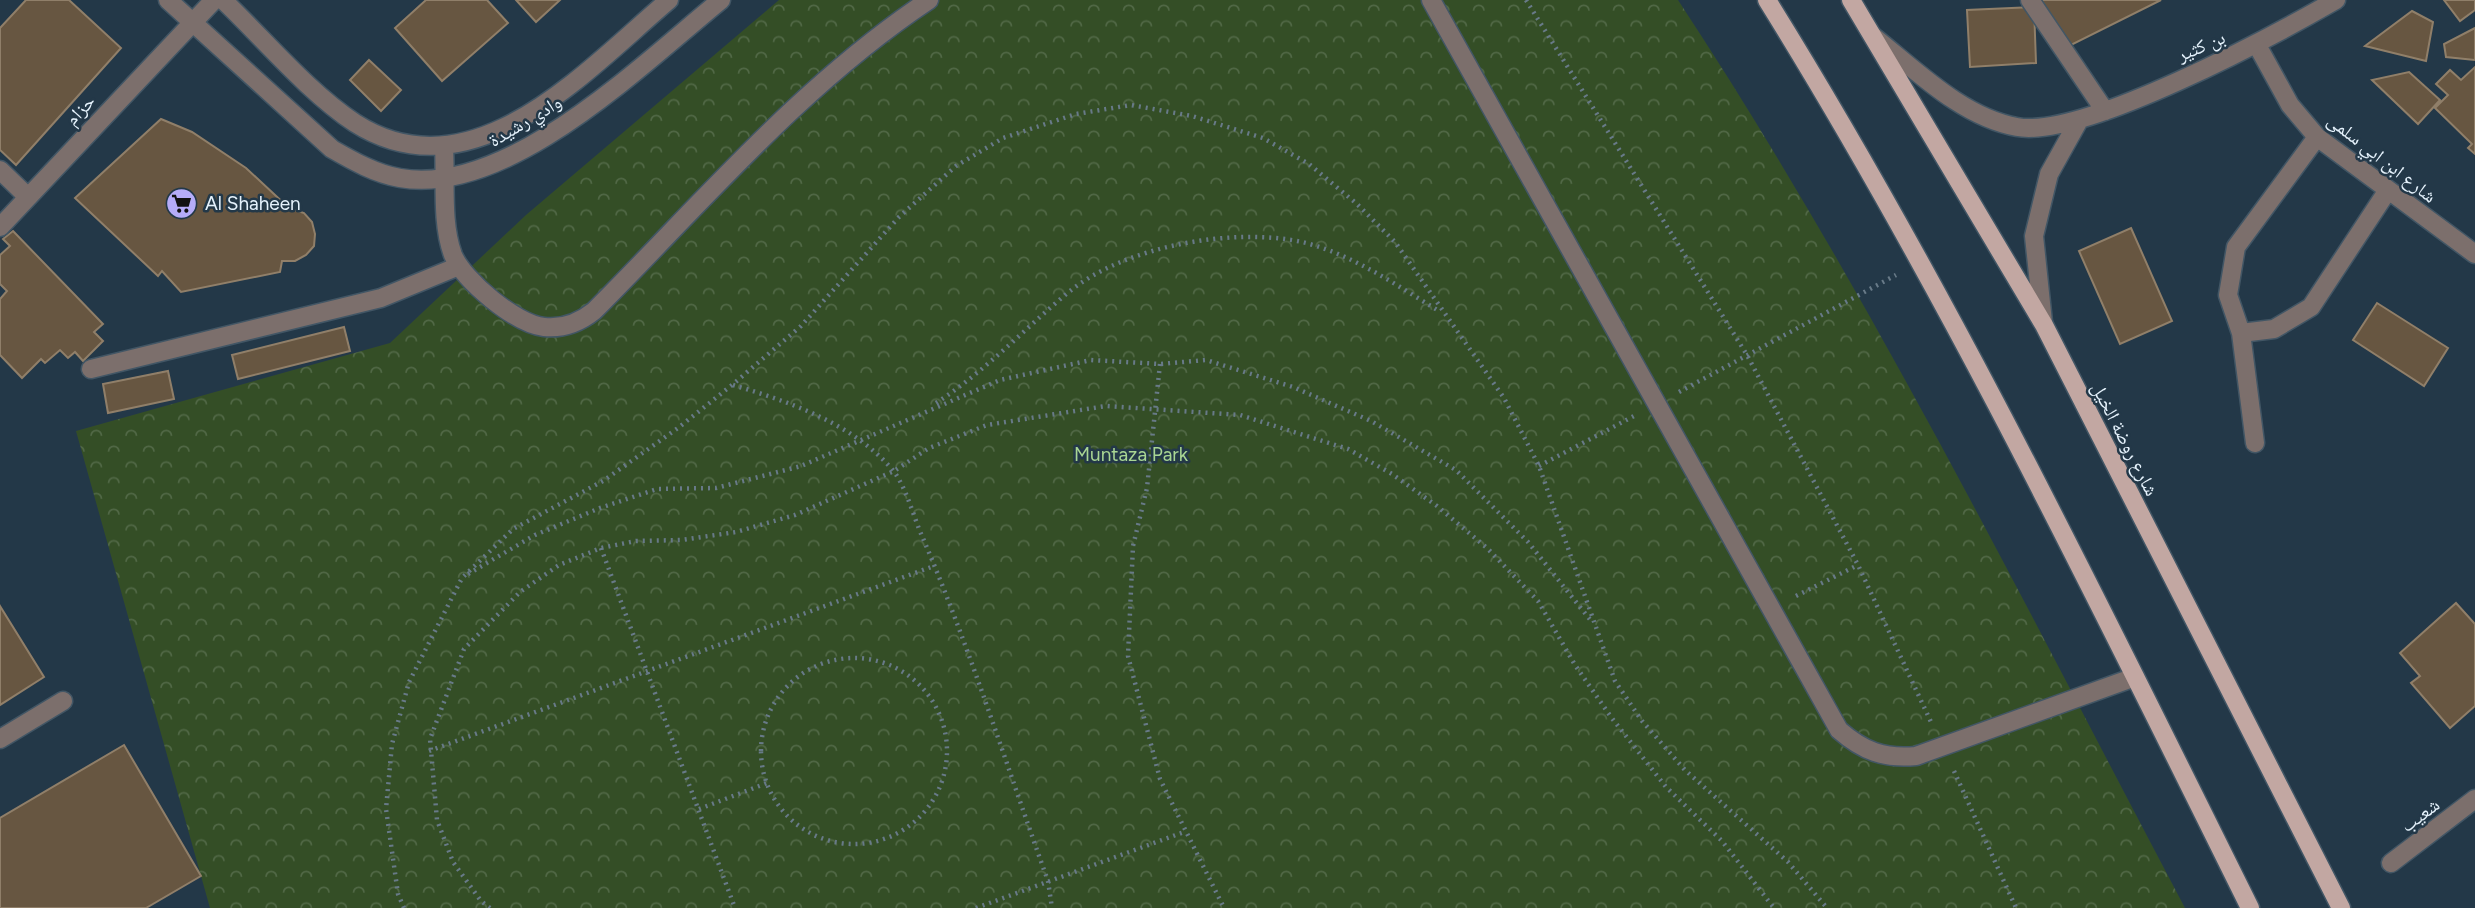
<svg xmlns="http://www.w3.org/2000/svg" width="2475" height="908" font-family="Figtree,'Noto Naskh Arabic',sans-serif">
<defs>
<pattern id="park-crowns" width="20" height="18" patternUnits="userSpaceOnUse" patternTransform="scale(1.75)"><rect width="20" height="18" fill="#344e26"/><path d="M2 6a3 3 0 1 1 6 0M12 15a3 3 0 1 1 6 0" fill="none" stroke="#516846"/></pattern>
</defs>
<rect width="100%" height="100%" fill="#233848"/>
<path fill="url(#park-crowns)" d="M 779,0 L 1678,0 C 1869,290 2023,602 2185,908 L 210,908 L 76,431 L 390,343 L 526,215 Z"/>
<path fill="#675641" stroke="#907f69" stroke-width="2" d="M 26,0 L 69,0 L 121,48 L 16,165 L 0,150 L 0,28 Z
M 426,0 L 487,0 L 508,23 L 442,81 L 395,28 Z
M 516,0 L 560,0 L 536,22 Z
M 2038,0 L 2161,0 L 2067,47 Z
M 2444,0 L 2475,0 L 2475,10 L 2460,21 Z
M 2034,7 L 2036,63 L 1970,67 L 1967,10 Z
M 2412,11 L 2433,22 L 2426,61 L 2365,46 Z
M 2475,28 L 2475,60 L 2446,57 L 2444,44 Z
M 369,60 L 401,90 L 381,111 L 350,80 Z
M 2475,67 L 2475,154 L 2468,148 L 2472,144 L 2435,108 L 2448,95 L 2436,84 L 2450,70 L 2461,80 Z
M 2409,72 L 2440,100 L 2418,124 L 2372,80 Z
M 161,119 L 192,132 L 246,168 L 289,208 L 304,213 L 312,222 L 315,234 L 314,246 L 306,255 L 295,261 L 282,261 L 280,272 L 181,292 L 162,271 L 158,276 L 75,198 Z
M 2131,228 L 2172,321 L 2120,344 L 2079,251 Z
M 13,231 L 103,324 L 94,332 L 103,341 L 83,361 L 75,352 L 68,358 L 60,350 L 45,363 L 41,359 L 22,378 L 0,355 L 0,299 L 7,291 L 0,284 L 0,255 L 10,246 L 3,239 Z
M 2377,303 L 2448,348 L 2424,386 L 2353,340 Z
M 344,327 L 350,351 L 238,379 L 232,355 Z
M 168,371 L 174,399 L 108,413 L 103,384 Z
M 2456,603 L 2475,624 L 2475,706 L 2450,728 L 2411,683 L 2420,676 L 2400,653 Z
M 0,606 L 44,677 L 0,705 Z
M 124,745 L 201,876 L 146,908 L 0,908 L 0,818 Z"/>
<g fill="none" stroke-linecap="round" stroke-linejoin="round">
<defs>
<path id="minor" d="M 168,0 L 332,149 C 353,161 376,174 400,178 C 508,197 642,64 721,0
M 223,0 C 264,39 308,92 355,123 C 473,198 585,71 669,0
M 1431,0 L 1839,730 C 1863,751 1884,759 1916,756 L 2135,677
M 2030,0 L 2105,111
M 1874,37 C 1917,71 1962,117 2017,127 C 2083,139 2275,35 2336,0
M 2257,45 L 2290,105 L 2317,137 L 2475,254
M 444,147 C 446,181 441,223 453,255 C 464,281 516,324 544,327 C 563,329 579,323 594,311 C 702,203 801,85 929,0
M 0,170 L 28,197
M 0,227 L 214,0
M 2043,322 L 2034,236 L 2049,174 L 2078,122
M 2241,333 L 2274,329 L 2311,307 L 2388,190
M 91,369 L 381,298 L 459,266
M 2255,443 L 2241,333 L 2228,295 L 2236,247 L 2317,137
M 0,739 L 63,701
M 2391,863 L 2475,799"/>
<path id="major" d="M 1767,0 C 1948,291 2098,602 2250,908
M 1851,0 L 2044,325 L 2341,908"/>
</defs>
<use href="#minor" stroke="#425665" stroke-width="21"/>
<use href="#major" stroke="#425665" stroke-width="21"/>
<path stroke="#687a88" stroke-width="4.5" stroke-dasharray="2 5" stroke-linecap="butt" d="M 1526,0 L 1747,355 L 1858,565 L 1931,722
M 1160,364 L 1147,488 L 1133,546 L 1128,656 L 1160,779 L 1224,908
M 733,385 C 790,402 851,423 891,468 C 906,485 913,516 922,536 C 970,648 1007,767 1048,881 L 1052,908
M 1679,392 L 1896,275
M 936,403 C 986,371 1025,328 1070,291 C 1126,246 1233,227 1302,242 C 1352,254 1396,285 1439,311
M 1539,466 L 1634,416
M 601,548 L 735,908
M 468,574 L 535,535 L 600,508 L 657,489 L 716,488 L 801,466 L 1000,380 L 1091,360 L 1160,364 L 1206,360 L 1293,387 L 1371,421 L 1456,470 L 1528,542 L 1592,622
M 1796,596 L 1858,565
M761 751a93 93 0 1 1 186 0a93 93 0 1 1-186 0Z
M 429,751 L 934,566
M 1954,771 L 2016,908
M 699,809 L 767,783
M 404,908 L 398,894 L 386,809 L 392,744 L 409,682 L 462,578 L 513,529 L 603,481 L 678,428 L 732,385 L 801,326 L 899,217 L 956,166 L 1003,138 L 1076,114 L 1131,105 L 1192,116 L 1263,138 L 1309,164 L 1357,204 L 1395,242 L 1504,398 L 1539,466 L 1615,681 L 1642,721 L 1685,770 L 1788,862 L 1827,908
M 490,908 L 481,901 L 453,862 L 437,820 L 430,739 L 464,649 L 520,592 L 559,565 L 601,548 L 636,541 L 681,540 L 736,532 L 795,515 L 894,471 L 929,448 L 987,425 L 1106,406 L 1240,415 L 1348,449 L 1392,474 L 1437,506 L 1487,548 L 1538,601 L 1575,665 L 1611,717 L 1666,787 L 1722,841 L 1774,908
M 976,908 L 1184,832"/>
<use href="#minor" stroke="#7c6f6c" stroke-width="18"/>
<use href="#major" stroke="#c2a7a2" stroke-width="18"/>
</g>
<defs>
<symbol id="supermarket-disc" viewBox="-11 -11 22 22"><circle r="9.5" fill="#b5acf8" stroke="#233848"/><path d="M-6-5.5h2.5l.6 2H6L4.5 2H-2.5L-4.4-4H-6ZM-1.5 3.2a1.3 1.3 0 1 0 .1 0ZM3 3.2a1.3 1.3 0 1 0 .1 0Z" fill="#111"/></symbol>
</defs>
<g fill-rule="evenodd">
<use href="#supermarket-disc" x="164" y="186" width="35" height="35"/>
</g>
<g text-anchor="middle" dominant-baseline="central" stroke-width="5" stroke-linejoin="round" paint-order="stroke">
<g font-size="19" fill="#e5f2fc" stroke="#233848">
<text transform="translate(2201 46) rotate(-23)">بن كثير</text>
<text transform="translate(80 110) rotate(-47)">حزام</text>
<text transform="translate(525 121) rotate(-31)">وادي رشيدة</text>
<text transform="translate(2382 158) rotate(38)">شارع ابن ابي سلمى</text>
<text transform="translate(2125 439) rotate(63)">شارع روضة الخيل</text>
<text transform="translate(2420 815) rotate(-37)">شعيب</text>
</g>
<g font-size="19" fill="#e5f2fc" stroke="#233848" text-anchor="start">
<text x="205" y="203">Al Shaheen</text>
</g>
<g font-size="19" fill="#a9d693" stroke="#233848">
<text x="1131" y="454">Muntaza Park</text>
</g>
</g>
</svg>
